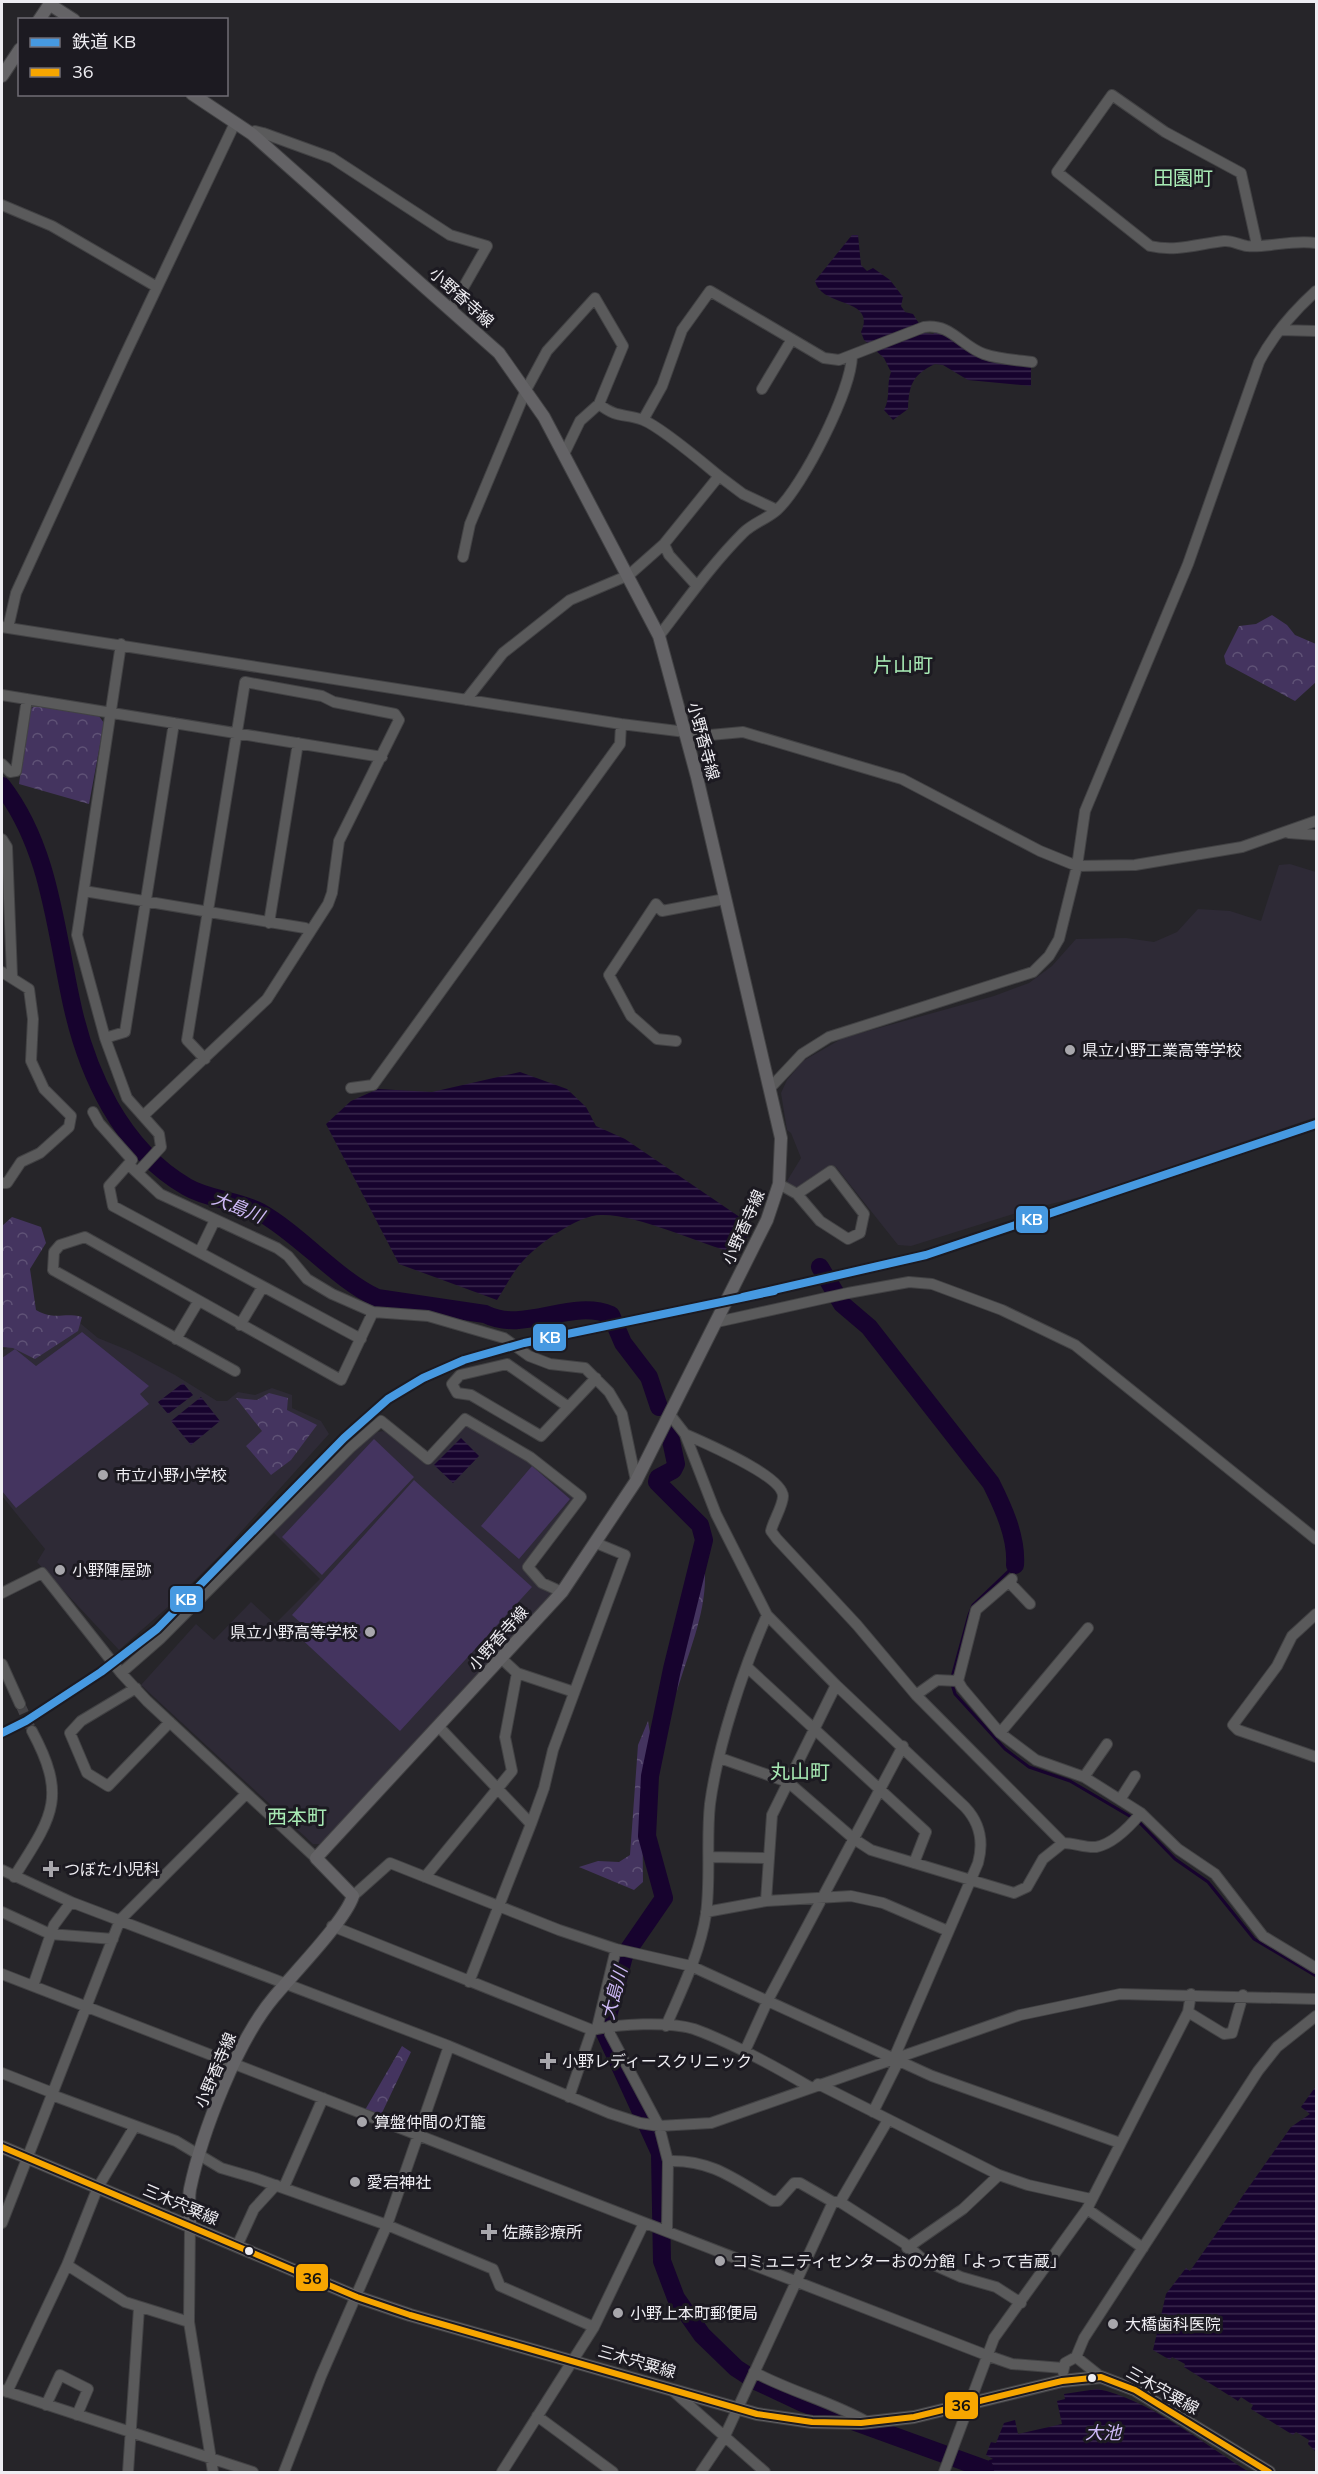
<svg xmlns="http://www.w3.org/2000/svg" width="1318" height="2474" font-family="Mulish,'Noto Sans JP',sans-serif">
<defs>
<pattern id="forest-crowns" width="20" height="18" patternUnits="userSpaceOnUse" patternTransform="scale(1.5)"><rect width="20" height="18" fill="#44345f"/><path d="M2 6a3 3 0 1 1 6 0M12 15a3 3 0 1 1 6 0" fill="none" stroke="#5f5276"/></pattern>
<pattern id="water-rules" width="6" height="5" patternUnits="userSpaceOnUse" patternTransform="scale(1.5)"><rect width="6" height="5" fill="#17032e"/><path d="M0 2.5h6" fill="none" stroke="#39284d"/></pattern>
</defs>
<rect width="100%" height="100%" fill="#262529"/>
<path fill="#2e2a36" d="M 1290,864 L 1316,872 L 1316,1117 L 1084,1196 L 1026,1210 L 911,1246 L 898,1245 L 836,1167 L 827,1168 L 800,1188 L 789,1186 L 787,1181 L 801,1158 L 791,1133 L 787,1130 L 781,1093 L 787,1080 L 803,1061 L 843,1038 L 994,996 L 1029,983 L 1052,966 L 1076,939 L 1126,938 L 1154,942 L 1177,932 L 1198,909 L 1230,911 L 1261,921 L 1279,865 Z
M 80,1323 L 98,1338 L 130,1351 L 175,1375 L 217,1401 L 227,1401 L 238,1392 L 255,1395 L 272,1388 L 292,1395 L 292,1408 L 321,1421 L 329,1434 L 220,1555 L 169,1606 L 119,1650 L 37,1562 L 45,1549 L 2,1496 L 2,1351 L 12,1344 Z
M 466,1422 L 529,1460 L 578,1497 L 522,1566 L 541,1586 L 554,1593 L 324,1844 L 313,1844 L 141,1685 L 196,1624 L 214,1640 L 251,1602 L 275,1624 L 320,1579 L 273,1532 L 373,1433 L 383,1431 L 398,1437 L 429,1463 Z"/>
<path fill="url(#forest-crowns)" d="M 1272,615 L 1287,625 L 1295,635 L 1316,644 L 1316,682 L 1295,701 L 1226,664 L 1224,656 L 1239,626 L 1256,624 Z
M 35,705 L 99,716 L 104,723 L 89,804 L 19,784 L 29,711 Z
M 12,1217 L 41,1227 L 46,1243 L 30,1269 L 36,1310 C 56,1321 62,1312 82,1317 L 78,1331 L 35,1359 L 13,1348 L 2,1347 L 2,1226 Z
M 269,1393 L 288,1398 L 287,1410 L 317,1425 L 291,1460 L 271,1475 L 246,1446 L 262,1431 L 236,1398 L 257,1400 Z
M 700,1569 L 705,1574 C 706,1614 688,1654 677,1691 L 680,1655 Z
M 648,1721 L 651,1739 L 642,1788 L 643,1882 L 634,1890 L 579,1867 L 598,1861 L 619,1862 L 630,1855 L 638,1745 Z
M 402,2046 L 411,2052 L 380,2117 L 365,2110 Z"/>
<path fill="#44345f" d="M 82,1332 L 149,1386 L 140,1394 L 149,1404 L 16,1508 L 2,1491 L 2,1358 L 15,1349 L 36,1366 Z
M 374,1439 L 414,1477 L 322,1575 L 282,1537 Z
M 532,1466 L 570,1499 L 519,1559 L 481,1526 Z
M 414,1480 L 532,1587 L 400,1731 L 295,1633 L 302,1624 L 292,1615 Z"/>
<path fill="url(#water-rules)" d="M 852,235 L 858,235 L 861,265 L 867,271 L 873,268 L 890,280 L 903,297 L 901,306 L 905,312 L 913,314 L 925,333 L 933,334 L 939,329 L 984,359 L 1031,366 L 1031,386 L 968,380 L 943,365 L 935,364 C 912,375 909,385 908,409 L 893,420 L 884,410 C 891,397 886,385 891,372 L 884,358 L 864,340 L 861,332 C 877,297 821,308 815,281 Z
M 520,1072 L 567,1089 L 586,1107 L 596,1126 L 625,1139 L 747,1222 L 748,1235 L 738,1254 C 699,1244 638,1214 601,1215 C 577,1215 537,1245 522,1262 C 512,1273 505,1288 497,1300 L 399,1264 L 326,1124 L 351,1101 L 378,1089 L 432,1092 Z
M 183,1383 L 193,1395 L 168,1414 L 158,1402 Z
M 201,1397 L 220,1421 L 191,1445 L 171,1421 Z
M 461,1438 L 479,1456 L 453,1483 L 434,1465 Z
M 1316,2086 L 1316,2452 L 1308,2444 L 1309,2440 L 1296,2432 L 1293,2435 L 1251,2409 L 1253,2405 L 1241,2397 L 1238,2401 L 1184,2367 L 1185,2364 L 1172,2357 L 1170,2360 L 1153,2350 L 1166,2294 L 1186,2268 L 1190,2271 L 1291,2127 L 1310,2114 L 1301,2107 Z
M 1097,2389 C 1147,2398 1205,2445 1249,2472 L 984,2472 L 989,2460 L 993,2459 L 986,2455 L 991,2442 L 996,2443 L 1004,2423 L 1015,2420 L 1018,2434 L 1062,2424 L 1057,2401 L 1065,2399 L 1064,2394 Z"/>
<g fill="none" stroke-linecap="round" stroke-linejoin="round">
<path stroke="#17032e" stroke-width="3" d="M 1015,1565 L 973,1605 L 969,1615 L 951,1681 L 955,1694 L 1005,1749 L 1029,1767 L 1070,1781 L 1138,1821 L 1175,1859 L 1208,1882 L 1254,1939 L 1316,1976"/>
<path stroke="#17032e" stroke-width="18" d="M 2,786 C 49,847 55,926 71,1000 C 86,1072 121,1149 187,1187 C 209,1200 238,1200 260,1212 C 302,1236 335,1278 377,1298 L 485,1314 C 524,1334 571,1298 611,1315 L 623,1343 L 649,1377 L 659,1407
M 820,1267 L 842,1304 L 869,1327 L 991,1483 C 1003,1507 1017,1537 1015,1565
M 669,1431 L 676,1464 L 673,1470 L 658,1478 L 657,1482 L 700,1525 L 704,1540 L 672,1669 L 650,1776 L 647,1836 L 664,1898 L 624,1956 L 604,2031 L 660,2153 L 662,2261 L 676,2298 L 702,2335 L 736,2368 L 756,2381 L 803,2403 L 985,2469"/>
<path stroke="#444347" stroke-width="10" stroke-dasharray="10 5" stroke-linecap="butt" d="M 20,1704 L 32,1731"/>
<defs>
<path id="minor" d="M 252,134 L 255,131 L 263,133 L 332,158 L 450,235 L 487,246 L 451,309
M 2,205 L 52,226 L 157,287
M 1257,245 L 1241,173 L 1165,132 L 1112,95 L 1057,172 L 1150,246 C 1176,252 1198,244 1224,241 C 1232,240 1239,245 1247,246 C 1270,248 1292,239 1316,243
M 1280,330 L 1316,331
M 762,389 L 792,339
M 643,420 L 662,386 L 682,330 L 710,291 L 824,358 L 839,360 L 924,327 C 951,323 961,346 984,354 C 999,359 1016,360 1032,362
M 719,476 L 743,494 L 777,510
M 664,544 L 669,555 L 697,586
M 463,557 L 470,524 L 526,390 L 547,351 L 595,298 L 623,346 L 599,404
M 2,627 L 621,724 L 710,735 L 743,732 L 902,779 L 1040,851 L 1077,866 L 1135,865 L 1242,847 L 1316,821
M 8,628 L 16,593 L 124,357 L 235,123
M 659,636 C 686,601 712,564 743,533 C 753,523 767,519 777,510 C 803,486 851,391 852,356
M 121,644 L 77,935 L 105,1038 L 127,1098 L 159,1134 L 161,1147 L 138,1172
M 2,695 L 382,757
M 466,700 L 503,653 L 570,600 L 629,575 L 664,544 L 719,476 C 702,462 661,427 643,420 C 625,413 617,419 599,404 L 580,421 L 564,454
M 2,764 L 10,772 L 16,771 L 27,699
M 1289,833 L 1316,835
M 2,839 L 7,847 L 12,976
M 84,891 L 305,928 L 310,932
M 269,923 L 298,743
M 2,972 L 29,989 L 33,1019 L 31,1061 L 44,1089 L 71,1116 L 69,1127 L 40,1153 L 21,1162 L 7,1183 L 2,1183
M 105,1038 L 125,1032 L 174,723
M 676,1041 L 657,1039 L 631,1016 L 609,975 L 656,904 L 662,911 L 725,899
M 771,1087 L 802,1054 L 829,1037 L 1033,972 L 1049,956 L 1059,939 L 1077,866 L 1085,811 L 1188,564 L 1259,362 C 1273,335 1293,312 1316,291
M 351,1088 L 373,1085 L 620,744 L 621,724
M 93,1112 L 99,1123 L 132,1160 L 109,1186 L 113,1206 L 361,1339
M 143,1116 L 267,999 L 328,904 L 332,893 L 339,841 L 399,720 L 395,714 L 334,702 L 322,696 L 245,682 L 187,1040 L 205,1059
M 129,1165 L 160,1194 L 277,1248 L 288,1256 L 307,1279 L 332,1294 L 373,1312 L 428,1316 L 504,1338 L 529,1356 L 550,1364 L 585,1368 L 609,1392 L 622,1414 L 636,1481
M 779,1184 L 797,1194 L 820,1221 L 848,1239 L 860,1233 L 864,1214 L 831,1171 L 797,1194
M 200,1251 L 215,1220
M 717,1322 L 848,1293 L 909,1282 L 932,1284 L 1002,1310 L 1075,1345 L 1316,1539
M 240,1325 L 262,1288
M 176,1339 L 198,1302
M 235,1371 L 53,1270 L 54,1252 L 60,1245 L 85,1237 L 341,1380 L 373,1312
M 567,1406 L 507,1364 L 460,1375 L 452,1384 L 457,1393 L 471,1395 L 541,1436 L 596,1378
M 671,1416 L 685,1434 L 716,1514 L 767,1615 L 836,1685 L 965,1807 C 980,1823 984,1841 978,1863 L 894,2058
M 685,1434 C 704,1443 782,1475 783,1496 C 783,1506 773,1521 771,1531 L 777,1539 L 857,1625 L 916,1695 L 1063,1843
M 1012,1579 L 976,1610 L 958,1681 L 962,1688 L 1000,1733 L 1036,1760 L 1084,1777 L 1141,1813 L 1178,1849 L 1215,1874 L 1263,1936 L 1316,1968
M 1009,1582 L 1030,1604
M 2,1593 L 42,1573 L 121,1673 L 147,1701 L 316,1858
M 1316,1614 L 1292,1636 L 1277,1666 L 1233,1725 L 1238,1730 L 1316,1757
M 502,1659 L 517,1673 L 574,1692
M 2,1664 L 20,1704
M 747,1667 L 926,1832 L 914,1863
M 121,1673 L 160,1639 L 350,1448 L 381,1421 L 428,1459 L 465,1419 L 530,1457 L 581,1497 L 528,1567 L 542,1583 L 562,1592
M 136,1688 L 81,1721 L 70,1733 L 87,1773 L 108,1786 L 170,1722
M 916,1695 L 937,1680 L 958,1681
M 439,1727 L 531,1824 L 469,1982
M 1000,1733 L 1088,1628
M 720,1758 L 788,1782 L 854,1839 L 871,1850 L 1014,1893 L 1027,1887 L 1043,1859 L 1063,1843 C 1074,1843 1086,1848 1096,1847 C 1113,1844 1131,1825 1141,1813
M 1084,1777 L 1107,1744
M 1121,1798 L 1135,1776
M 531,1824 L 544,1788 L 553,1750 L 625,1555 L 596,1543
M 709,1857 L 768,1858
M 2,1870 L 71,1902 L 449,2046 L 609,2113 L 640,2123 L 659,2126 L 711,2123 L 1020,2015 L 1120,1994 L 1316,1999
M 14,1877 C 52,1817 68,1798 32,1731
M 425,1877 L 512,1771 L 505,1737 L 517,1673
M 353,1896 L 390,1863 L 559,1930 L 616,1949 L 691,1966 L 932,2076 L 1120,2143
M 766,1901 L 772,1815 L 836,1685
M 2,1912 L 50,1934 L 113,1939
M 706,1912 L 766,1901 L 851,1896 L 883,1903 L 948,1931
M 332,1926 L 592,2030 C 617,2024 669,2021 694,2029 C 733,2043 774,2066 810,2087
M 2,1974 L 986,2355 L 1012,2364 L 1063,2368
M 33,1986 L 54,1925 L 71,1902
M 1188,2012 L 1224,2034 L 1232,2033 L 1243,1995
M 610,2026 L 610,2034 L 659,2126 L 668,2161 L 667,2231
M 666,2026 C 682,1989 700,1953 706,1914 C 711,1877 706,1840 710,1804 C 718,1745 743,1669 767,1615
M 597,2028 L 616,1949
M 744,2053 L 768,2000 L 903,1746
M 2,2073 L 53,2093
M 818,2084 L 999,2175 L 1028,2185 L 1091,2199
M 52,2095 L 176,2141 L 221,2168 L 255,2178 L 387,2225 L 493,2269 L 500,2286 L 594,2327
M 569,2097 L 592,2030
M 873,2112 L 899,2060
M 668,2161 C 711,2159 736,2180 772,2201 L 778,2201 L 794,2183 L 800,2183 L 833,2202
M 284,2187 L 323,2098
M 840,2202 L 904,2243 L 925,2261 L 961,2277 L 996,2287 L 1021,2303
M 1087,2209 L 1143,2248
M 2,2223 L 120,1920 L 245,1795
M 190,2226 L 189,2322 L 213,2472
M 237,2246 L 254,2209 L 276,2185
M 907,2248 L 963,2209 L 999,2175
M 67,2265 L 125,2302 L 189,2322
M 1076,2357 L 1101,2377
M 754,2372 C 791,2392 833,2402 869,2423
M 1063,2372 L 1065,2363 L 1076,2357 L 1084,2338 L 1258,2071 L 1277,2047 L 1316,2016
M 2,2390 L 253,2472
M 673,2391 L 765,2472
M 7,2392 L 67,2265 L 98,2187 L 135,2126
M 46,2405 L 60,2375 L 88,2389 L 77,2415
M 537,2416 L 613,2472
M 128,2472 L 139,2308
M 284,2472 L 321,2376 L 387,2225 L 449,2046
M 502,2472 L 594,2327 L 644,2223
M 701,2472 L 724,2438 L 833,2202 L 840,2202 L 888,2120
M 944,2472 L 994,2338 L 1087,2209 L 1188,2012 L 1191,1994"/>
<path id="major" d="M 49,4 L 74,20
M 39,20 L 51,2
M 2,76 L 20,49
M 2,2147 L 357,2297 L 410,2315 L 757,2414 L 812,2422 L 861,2423 L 914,2417 L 1062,2381 L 1101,2377 L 1135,2390 L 1269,2472
M 190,2226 C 190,2214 188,2200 190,2189 C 202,2132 237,2041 274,1997 C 293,1974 345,1921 353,1896 L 316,1858 L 562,1592 L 636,1481 L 767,1220 L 779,1184 L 781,1138 L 697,777 L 659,636 L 544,417 L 499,353 L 252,134 L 192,94"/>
</defs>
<use href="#minor" stroke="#424244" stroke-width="12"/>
<use href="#major" stroke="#424244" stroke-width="14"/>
<use href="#minor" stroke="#5a5a5b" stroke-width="10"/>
<use href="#major" stroke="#646366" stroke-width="12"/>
<defs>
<path id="bus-1" d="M 2,2147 L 357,2297 L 410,2315 L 757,2414 L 812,2422 L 861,2423 L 914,2417 L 1062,2381 L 1101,2377 L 1135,2390 L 1269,2472"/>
</defs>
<use href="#bus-1" stroke="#1c1a21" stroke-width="10"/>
<use href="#bus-1" stroke="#f7a600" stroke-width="6"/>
<defs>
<path id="rail-1" d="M 743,1297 L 926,1255 L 1316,1124
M 2,1733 L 26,1721 L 101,1672 L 157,1629 L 344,1438 L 388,1399 L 423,1378 L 464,1360 L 524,1343 L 774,1291"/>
</defs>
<use href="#rail-1" stroke="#1c1a21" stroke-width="12"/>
<use href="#rail-1" stroke="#4699e1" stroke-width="8"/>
</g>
<g fill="#a8a7ac" stroke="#1c1a21" stroke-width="2">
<circle cx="1070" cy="1050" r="6"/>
<circle cx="103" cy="1475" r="6"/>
<circle cx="60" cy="1570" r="6"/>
<circle cx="370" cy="1632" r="6"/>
<path d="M48 1860h6v6h6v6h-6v6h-6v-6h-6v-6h6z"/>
<path d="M545 2052h6v6h6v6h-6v6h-6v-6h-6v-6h6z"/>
<circle cx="362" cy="2122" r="6"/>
<circle cx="355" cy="2182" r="6"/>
<path d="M486 2223h6v6h6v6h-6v6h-6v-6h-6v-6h6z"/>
<circle cx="720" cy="2261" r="6"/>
<circle cx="618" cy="2313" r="6"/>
<circle cx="1113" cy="2324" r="6"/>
</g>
<g fill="#eeedf2" stroke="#1c1a21" stroke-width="2">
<circle cx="249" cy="2251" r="5"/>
<circle cx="1092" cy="2378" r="5"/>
</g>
<g text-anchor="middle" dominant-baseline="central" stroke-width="6" stroke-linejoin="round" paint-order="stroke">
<g font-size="16" fill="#eeedf2" stroke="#1c1a21">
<text transform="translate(462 297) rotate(42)">小野香寺線</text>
<text transform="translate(704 741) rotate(75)">小野香寺線</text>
<text transform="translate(743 1227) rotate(-66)">小野香寺線</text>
<text transform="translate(498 1638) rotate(-48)">小野香寺線</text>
<text transform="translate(215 2070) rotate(-67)">小野香寺線</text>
<text transform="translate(181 2204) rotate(23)">三木宍粟線</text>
<text transform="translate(637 2361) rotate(16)">三木宍粟線</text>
<text transform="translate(1163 2390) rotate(29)">三木宍粟線</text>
</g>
<g font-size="16" fill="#eeedf2" stroke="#1c1a21" text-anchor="start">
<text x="1082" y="1050">県立小野工業高等学校</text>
<text x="115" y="1475">市立小野小学校</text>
<text x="72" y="1570">小野陣屋跡</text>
<text x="358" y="1632" text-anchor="end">県立小野高等学校</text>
<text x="64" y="1869">つぼた小児科</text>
<text x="562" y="2061">小野レディースクリニック</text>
<text x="374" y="2122">算盤仲間の灯籠</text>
<text x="367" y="2182">愛宕神社</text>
<text x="502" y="2232">佐藤診療所</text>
<text x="732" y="2261">コミュニティセンターおの分館「よって吉蔵」</text>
<text x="630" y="2313">小野上本町郵便局</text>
<text x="1125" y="2324">大橋歯科医院</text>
</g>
<g font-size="18" font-style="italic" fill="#ceb9f7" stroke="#1c1a21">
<text transform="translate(238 1207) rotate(22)">大島川</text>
<text transform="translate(614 1993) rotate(-75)">大島川</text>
<text x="1103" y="2432">大池</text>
</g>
<g font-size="20" fill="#a7eab4" stroke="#1c1a21">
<text x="1183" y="177">田園町</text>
<text x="903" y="664">片山町</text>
<text x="800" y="1771">丸山町</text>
<text x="297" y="1816">西本町</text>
</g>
</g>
<g stroke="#1c1a21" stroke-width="2">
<rect x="1015" y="1205" width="34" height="29" rx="6" fill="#4699e1"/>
<rect x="532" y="1323" width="35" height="29" rx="6" fill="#4699e1"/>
<rect x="169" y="1585" width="35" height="28" rx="6" fill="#4699e1"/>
<rect x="295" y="2263" width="34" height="29" rx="6" fill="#f7a600"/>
<rect x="944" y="2391" width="35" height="29" rx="6" fill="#f7a600"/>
</g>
<g font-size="16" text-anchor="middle" font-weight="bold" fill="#fff">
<text x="1032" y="1225">KB</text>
<text x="550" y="1343">KB</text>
<text x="186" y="1605">KB</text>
</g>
<g font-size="16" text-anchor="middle" font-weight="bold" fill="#111">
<text x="312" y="2284">36</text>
<text x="961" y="2411">36</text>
</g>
<rect width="1318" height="2474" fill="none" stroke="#eeedf2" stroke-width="6"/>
<rect x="18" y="18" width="210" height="78" fill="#1c1a21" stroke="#706e75" stroke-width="1.5"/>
<rect x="30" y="38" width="30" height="9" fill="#4699e1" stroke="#706e75" stroke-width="1.5"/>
<text x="72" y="48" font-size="18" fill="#eeedf2">鉄道 KB</text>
<rect x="30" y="68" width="30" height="9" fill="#f7a600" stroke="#706e75" stroke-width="1.5"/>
<text x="72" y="78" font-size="18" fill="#eeedf2">36</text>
</svg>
